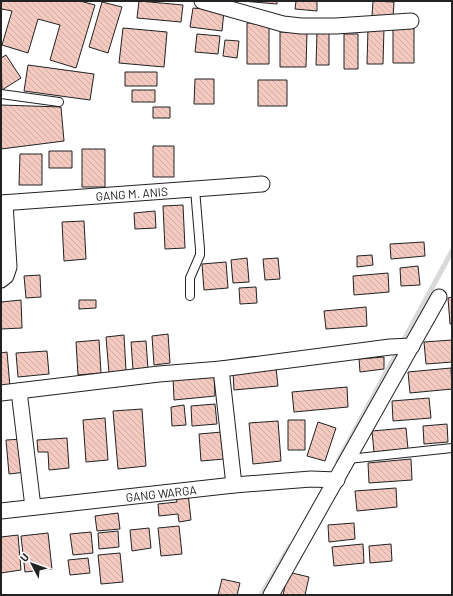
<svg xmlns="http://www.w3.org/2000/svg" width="453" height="596" font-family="Barlow,sans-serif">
<defs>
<pattern id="building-back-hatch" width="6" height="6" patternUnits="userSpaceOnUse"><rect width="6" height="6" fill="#f3c9c0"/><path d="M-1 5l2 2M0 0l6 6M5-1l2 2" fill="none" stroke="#d0aca5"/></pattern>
</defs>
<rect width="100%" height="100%" fill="#fff"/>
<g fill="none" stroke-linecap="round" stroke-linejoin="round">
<path stroke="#d9d9d9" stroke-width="5" d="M 338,461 L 452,251
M 261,595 L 290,546"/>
</g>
<path fill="url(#building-back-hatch)" stroke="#222" d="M 1,1 L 80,1 L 95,5 L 76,68 L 50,60 L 60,25 L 38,19 L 28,53 L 2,45 L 12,11 L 2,9 L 1,13 Z
M 139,1 L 183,5 L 181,22 L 137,18 Z
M 242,1 L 277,1 L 277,4 Z
M 296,1 L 317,1 L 317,11 L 295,9 Z
M 373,1 L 394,2 L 393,17 L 372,16 Z
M 102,2 L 122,7 L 108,53 L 89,47 Z
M 193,8 L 224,11 L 222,31 L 190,27 Z
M 247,23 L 269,23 L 269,64 L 247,64 Z
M 123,28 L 167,32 L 164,67 L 119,63 Z
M 368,28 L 384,28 L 383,64 L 367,64 Z
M 393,28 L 414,28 L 414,63 L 393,63 Z
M 280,32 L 307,32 L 306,67 L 280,67 Z
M 317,32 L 329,32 L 329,65 L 316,65 Z
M 197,34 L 220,36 L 218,54 L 195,52 Z
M 344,34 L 358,34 L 358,69 L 344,69 Z
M 225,40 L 239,41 L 237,58 L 223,56 Z
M 6,55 L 21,78 L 2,90 L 1,58 Z
M 28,65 L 94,74 L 90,100 L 24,91 Z
M 125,72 L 157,72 L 157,86 L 125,86 Z
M 195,79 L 214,79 L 214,104 L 194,104 Z
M 258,80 L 287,80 L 287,106 L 258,106 Z
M 132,90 L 155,90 L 155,102 L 132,102 Z
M 1,105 L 61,107 L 64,141 L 1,149 Z
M 153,107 L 170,107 L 170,118 L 153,118 Z
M 153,146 L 174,146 L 174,177 L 153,177 Z
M 82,149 L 105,149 L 105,187 L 82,187 Z
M 49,151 L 72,151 L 72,168 L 49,168 Z
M 20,154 L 42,154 L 42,185 L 19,185 Z
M 183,205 L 185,248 L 165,249 L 163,206 Z
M 155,211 L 156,228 L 135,229 L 134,213 Z
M 84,221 L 86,259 L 64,261 L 62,222 Z
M 424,242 L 425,256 L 391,259 L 390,244 Z
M 372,255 L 373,265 L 357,267 L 357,256 Z
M 247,258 L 249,282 L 233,283 L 231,260 Z
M 278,258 L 280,279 L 265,280 L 263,259 Z
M 226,262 L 228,288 L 204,290 L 202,264 Z
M 418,266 L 420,285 L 401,286 L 400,268 Z
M 388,273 L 389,292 L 354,295 L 353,276 Z
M 40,275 L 41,297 L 26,298 L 24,276 Z
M 256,287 L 257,303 L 240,304 L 239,288 Z
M 452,297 L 452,324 L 450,324 L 448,298 Z
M 21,300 L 22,328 L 1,329 L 1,302 Z
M 79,300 L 96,300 L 96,308 L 79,309 Z
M 366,307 L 367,326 L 326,329 L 324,311 Z
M 168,334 L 170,363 L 154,365 L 152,336 Z
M 124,335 L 126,371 L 109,373 L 106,337 Z
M 99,340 L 101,373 L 78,375 L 76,342 Z
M 452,340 L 452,362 L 426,364 L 424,342 Z
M 146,341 L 148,369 L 133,370 L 131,342 Z
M 47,351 L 49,374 L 18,377 L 16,353 Z
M 7,352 L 10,387 L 1,387 L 1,353 Z
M 384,357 L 384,369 L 360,372 L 359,359 Z
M 276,368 L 278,386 L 234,390 L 233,372 Z
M 451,368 L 452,389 L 410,393 L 408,372 Z
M 214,373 L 215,396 L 174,400 L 173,377 Z
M 347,387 L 348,407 L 294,412 L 292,392 Z
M 429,398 L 431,418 L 393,421 L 392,401 Z
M 215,404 L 217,424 L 192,426 L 191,406 Z
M 184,405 L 186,425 L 172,426 L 171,407 Z
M 142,409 L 146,466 L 118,469 L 113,411 Z
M 105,418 L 108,460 L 86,462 L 83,420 Z
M 288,420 L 305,420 L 305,450 L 288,450 Z
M 278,421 L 281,461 L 253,464 L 249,423 Z
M 318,422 L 336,428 L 325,461 L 307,456 Z
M 447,424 L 448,442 L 424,444 L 423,426 Z
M 406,428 L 408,449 L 374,452 L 372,431 Z
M 222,432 L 224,459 L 201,461 L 199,434 Z
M 67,438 L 69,468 L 49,470 L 48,452 L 38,452 L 37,440 Z
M 23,439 L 26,472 L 9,474 L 6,440 Z
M 411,459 L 412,480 L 369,483 L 368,463 Z
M 396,488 L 397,507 L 357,511 L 355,491 Z
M 188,493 L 191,520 L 179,522 L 178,514 L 159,516 L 158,504 L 177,502 L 176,495 Z
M 118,513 L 120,529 L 97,531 L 95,516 Z
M 354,523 L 355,539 L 329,542 L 328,525 Z
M 179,526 L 182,554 L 161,556 L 158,528 Z
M 149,528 L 151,548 L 132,551 L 130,530 Z
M 118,531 L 119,547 L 99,549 L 98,533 Z
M 91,532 L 93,553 L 73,555 L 70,534 Z
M 48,533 L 52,569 L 25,572 L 21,536 Z
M 18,535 L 21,570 L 1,573 L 1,537 Z
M 363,544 L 364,563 L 334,566 L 332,547 Z
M 391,544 L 392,561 L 370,563 L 369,546 Z
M 120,553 L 123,582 L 101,584 L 98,555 Z
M 88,558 L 90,573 L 70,575 L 68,560 Z
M 288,572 L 309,577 L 305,595 L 283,595 Z
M 222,579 L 240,583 L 237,595 L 218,595 Z"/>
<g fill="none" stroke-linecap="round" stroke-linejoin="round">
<defs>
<path id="service" d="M 1,94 L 59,102
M 190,296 L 190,278 L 200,255 L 200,249 L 195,189
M 348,459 L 452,448"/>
<g id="minor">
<path d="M 202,1 L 283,24 L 301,26 L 336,26 L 411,21"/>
<path id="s1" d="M 1,203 L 262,184"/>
<path d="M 1,280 L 6,276 L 9,267 L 5,203"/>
<path d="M 221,369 L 234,485"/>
<path d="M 19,391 L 33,507"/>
<path d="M 1,393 L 159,374 L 221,369 L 390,347 L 412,346"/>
<path id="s2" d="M 1,511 L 234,485 L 311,479 L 337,480"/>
<path d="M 271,595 L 439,297"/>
</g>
</defs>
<use href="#service" stroke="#222" stroke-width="10"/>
<use href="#minor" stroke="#222" stroke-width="17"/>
<use href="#service" stroke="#fff" stroke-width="8"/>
<use href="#minor" stroke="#fff" stroke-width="15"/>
</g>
<g text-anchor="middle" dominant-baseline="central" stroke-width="3" stroke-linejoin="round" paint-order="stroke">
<g font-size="12" fill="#222" stroke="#fff">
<text stroke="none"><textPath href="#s1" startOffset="131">GANG M. ANIS</textPath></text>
<text stroke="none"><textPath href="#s2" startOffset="161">GANG WARGA</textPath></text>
</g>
</g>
<rect width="453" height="596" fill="none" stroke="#222222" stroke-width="4"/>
<g transform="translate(32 564) rotate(311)" stroke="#ffffff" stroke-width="3" paint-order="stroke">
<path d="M0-3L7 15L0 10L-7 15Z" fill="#222222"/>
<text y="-6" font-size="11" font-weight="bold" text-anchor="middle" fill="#222222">U</text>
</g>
</svg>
